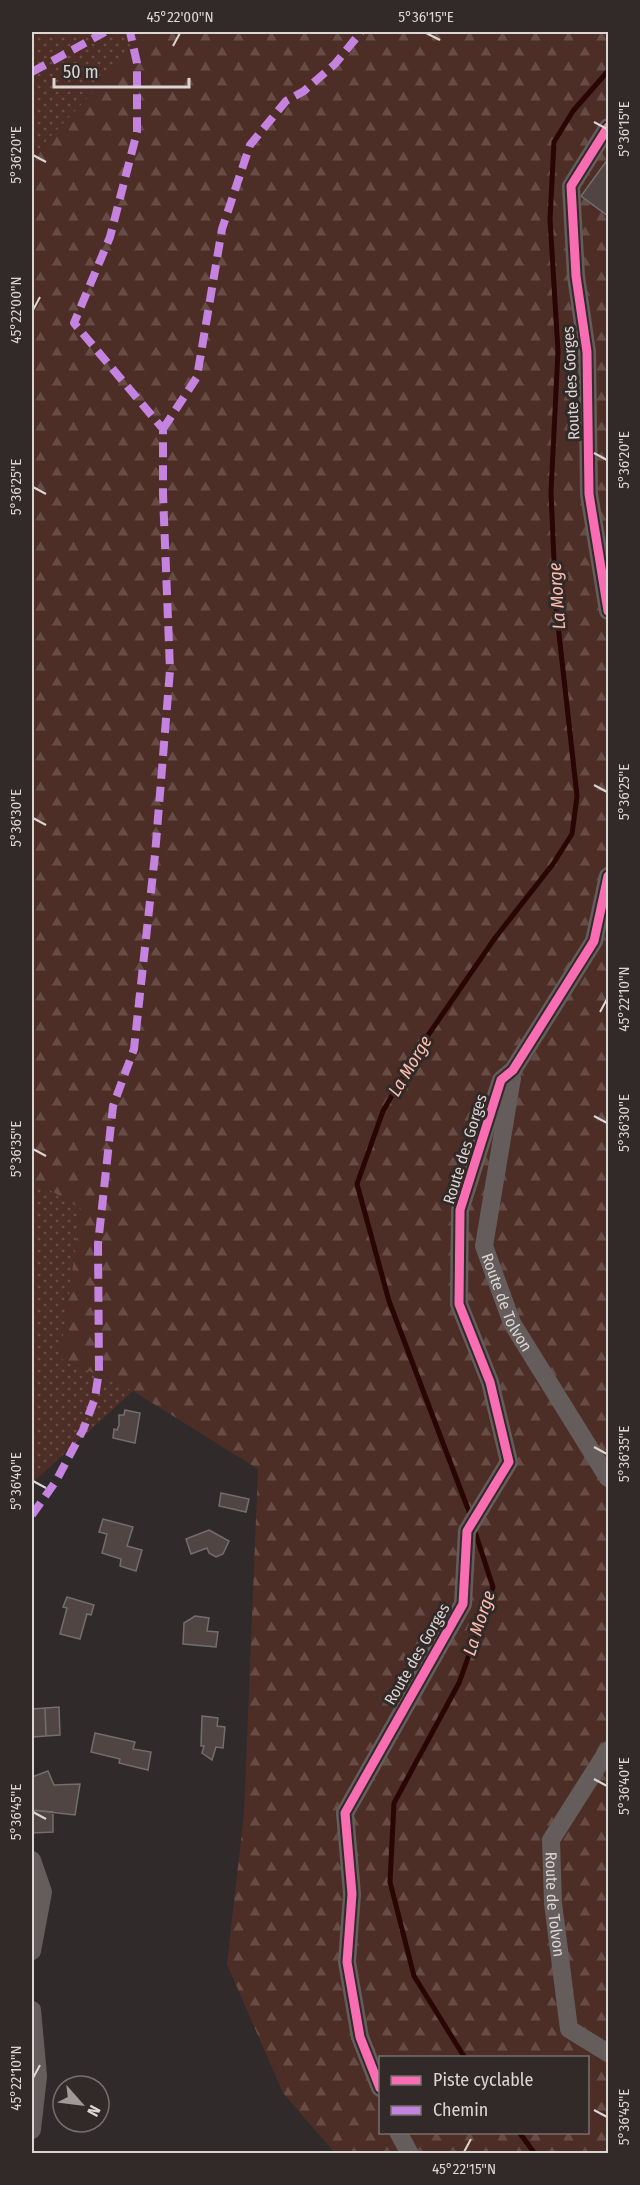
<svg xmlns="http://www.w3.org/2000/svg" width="640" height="2185" font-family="'Fira Sans Condensed',sans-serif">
<defs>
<pattern id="grass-dots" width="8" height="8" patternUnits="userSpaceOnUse" patternTransform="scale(1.5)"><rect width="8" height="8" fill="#4d2e26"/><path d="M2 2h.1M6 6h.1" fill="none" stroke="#664c45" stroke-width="1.8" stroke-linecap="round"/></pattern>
<pattern id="forest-firs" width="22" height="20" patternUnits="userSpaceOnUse" patternTransform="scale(1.5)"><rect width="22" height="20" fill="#4d2e26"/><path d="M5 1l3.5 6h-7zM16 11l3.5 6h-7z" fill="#664c45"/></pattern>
</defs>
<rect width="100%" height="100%" fill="#302b2a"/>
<path fill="url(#grass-dots)" d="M 32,32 L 151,32 L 32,156 Z
M 32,1179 L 81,1209 L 60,1358 L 133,1391 L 32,1483 Z"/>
<path fill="url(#forest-firs)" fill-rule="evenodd" d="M 151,32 L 608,32 L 608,2153 L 335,2153 L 283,2093 L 227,1964 L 244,1814 L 258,1469 L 133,1391 L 60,1358 L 81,1209 L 32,1179 L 32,156 ZM 380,2058 L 588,2058 L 588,2132 L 380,2132 Z"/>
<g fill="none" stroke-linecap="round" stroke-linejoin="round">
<path stroke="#290504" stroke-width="5" d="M 471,1517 L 389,1301 L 357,1184 L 383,1111 L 422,1044 L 495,938 L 553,864 L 572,834 L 577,796 L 556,607 L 551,492 L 558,351 L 550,219 L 554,142 L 573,111 L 608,71
M 465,2058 L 414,1976 L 390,1882 L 394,1803 L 459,1683 L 493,1587 L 474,1529
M 519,2132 L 535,2154"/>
</g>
<path fill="#504542" stroke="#726e6d" stroke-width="1.5" d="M 608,159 L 608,216 L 581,196 Z
M 125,1410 L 140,1413 L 135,1443 L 113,1438 L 114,1429 L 117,1430 L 119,1425 L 119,1415 L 124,1415 Z
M 221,1493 L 249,1499 L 246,1512 L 219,1506 Z
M 103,1519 L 133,1527 L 127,1546 L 142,1550 L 136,1571 L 120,1566 L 121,1559 L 102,1553 L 107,1534 L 99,1532 Z
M 209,1530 L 229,1541 L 223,1554 L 216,1557 L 209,1553 L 207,1548 L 191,1554 L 186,1539 Z
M 67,1597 L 94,1605 L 91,1615 L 87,1614 L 80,1639 L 60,1634 L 67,1608 L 63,1607 Z
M 195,1616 L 209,1618 L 207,1631 L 218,1632 L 216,1647 L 183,1644 L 184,1623 Z
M 59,1707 L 60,1735 L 46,1736 L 45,1708 Z
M 45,1708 L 46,1736 L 32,1737 L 32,1709 Z
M 202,1716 L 218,1718 L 217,1726 L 225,1727 L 223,1748 L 216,1747 L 212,1760 L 202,1753 L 204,1746 L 201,1746 Z
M 95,1733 L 135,1742 L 133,1749 L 151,1752 L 148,1770 L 119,1763 L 120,1759 L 91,1752 Z
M 48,1771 L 54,1785 L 80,1784 L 75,1815 L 32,1810 L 32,1777 Z
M 32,1808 L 32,1810 L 53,1812 L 53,1832 L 32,1833 Z"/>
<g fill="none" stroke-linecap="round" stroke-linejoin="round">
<g stroke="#655d5b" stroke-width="18">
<path d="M 608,127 L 571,186 L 576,276 L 587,352 L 589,494 L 608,611"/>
<path id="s1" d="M 512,1078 L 484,1246 L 512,1323 L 608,1478"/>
<path id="s2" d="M 608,1750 L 551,1840 L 553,1903 L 569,2029 L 608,2053"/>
<path d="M 32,1860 L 43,1892 L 32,1951"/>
<path d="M 32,2010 L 38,2076 L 32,2130"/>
<path d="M 380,2088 L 360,2037 L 347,1962 L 352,1894 L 345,1813 L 463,1604 L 467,1531 L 509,1462 L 490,1382 L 459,1304 L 460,1210 L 501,1080 L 513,1070 L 594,941 L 608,876"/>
<path d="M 398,2132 L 410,2154"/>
</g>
<path stroke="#c483df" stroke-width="8" stroke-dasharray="15 8" stroke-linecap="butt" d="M 32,72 L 105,32
M 163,429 L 197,377 L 222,229 L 250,145 L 286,101 L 304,91 L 335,64 L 361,32
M 32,1515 L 56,1481 L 83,1430 L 95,1398 L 99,1371 L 98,1244 L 113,1106 L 134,1049 L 155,855 L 170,670 L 163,494 L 163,429 L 74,323 L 110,237 L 137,132 L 137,63 L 130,32"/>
<defs>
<path id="cycleway" d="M 608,127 L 571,186 L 576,276 L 587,352 L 589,494 L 608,611
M 380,2088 L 360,2037 L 347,1962 L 352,1894 L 345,1813 L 463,1604 L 467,1531 L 509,1462 L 490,1382 L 459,1304 L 460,1210 L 501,1080 L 513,1070 L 594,941 L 608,876"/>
</defs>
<use href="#cycleway" stroke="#322a28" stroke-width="13"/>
<use href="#cycleway" stroke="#f96db3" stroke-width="9"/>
</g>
<path fill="none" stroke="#dbd6d4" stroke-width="2" d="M 426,33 L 440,40M 173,46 L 180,33M 594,122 L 607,129M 33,155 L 46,162M 33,310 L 40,297M 594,453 L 607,460M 33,487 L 46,494M 594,785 L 607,792M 33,818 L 46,825M 600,1012 L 607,999M 594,1116 L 607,1123M 33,1149 L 46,1156M 594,1447 L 607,1454M 33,1481 L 46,1488M 594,1779 L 607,1786M 33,1812 L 46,1819M 33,2078 L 40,2065M 594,2110 L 607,2117M 464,2152 L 471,2139"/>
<g text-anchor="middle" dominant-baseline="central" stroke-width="6" stroke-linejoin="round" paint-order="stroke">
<g font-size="16" fill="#dbd6d4" stroke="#322a28">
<text transform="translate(571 383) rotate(-93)">Route des Gorges</text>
<text transform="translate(465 1149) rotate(-73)">Route des Gorges</text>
<text stroke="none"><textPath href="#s1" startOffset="231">Route de Tolvon</textPath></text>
<text transform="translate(417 1654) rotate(-60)">Route des Gorges</text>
<text stroke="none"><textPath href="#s2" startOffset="171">Route de Tolvon</textPath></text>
</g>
<g font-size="18" font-style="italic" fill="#febdac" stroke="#322a28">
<text transform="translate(557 596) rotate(-94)">La Morge</text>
<text transform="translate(410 1066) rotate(-59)">La Morge</text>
<text transform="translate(479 1623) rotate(-72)">La Morge</text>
</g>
</g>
<rect width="640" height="2185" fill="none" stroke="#322a28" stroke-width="66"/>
<rect x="379" y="2056" width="210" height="78" fill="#322a28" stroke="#766f6d" stroke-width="1.5"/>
<rect x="391" y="2076" width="30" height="9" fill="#f96db3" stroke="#766f6d" stroke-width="1.5"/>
<text x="433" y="2086" font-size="18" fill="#dbd6d4">Piste cyclable</text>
<rect x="391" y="2106" width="30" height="9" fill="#c483df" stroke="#766f6d" stroke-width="1.5"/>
<text x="433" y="2116" font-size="18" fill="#dbd6d4">Chemin</text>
<g transform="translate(81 2104) rotate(118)"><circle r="28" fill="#322a28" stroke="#766f6d" stroke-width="1.5"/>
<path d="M0-4.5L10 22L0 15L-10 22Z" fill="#9f9a98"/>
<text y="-9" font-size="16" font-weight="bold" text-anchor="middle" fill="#dbd6d4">N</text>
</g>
<path d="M54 78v9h135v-9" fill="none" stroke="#dbd6d4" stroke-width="3"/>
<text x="63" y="78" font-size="18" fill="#dbd6d4" stroke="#322a28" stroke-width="4.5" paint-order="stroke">50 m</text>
<rect x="33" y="33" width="574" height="2119" fill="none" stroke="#dbd6d4" stroke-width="2"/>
<g font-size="15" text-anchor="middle" fill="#dbd6d4">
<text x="180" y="22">45°22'00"N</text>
<text x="426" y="22">5°36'15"E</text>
<text transform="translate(624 129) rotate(-90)" y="5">5°36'15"E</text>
<text transform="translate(16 155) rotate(-90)" y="5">5°36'20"E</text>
<text transform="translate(16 310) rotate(-90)" y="5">45°22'00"N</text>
<text transform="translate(624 460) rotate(-90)" y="5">5°36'20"E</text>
<text transform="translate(16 487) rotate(-90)" y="5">5°36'25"E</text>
<text transform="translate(624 792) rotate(-90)" y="5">5°36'25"E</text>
<text transform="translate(16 818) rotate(-90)" y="5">5°36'30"E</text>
<text transform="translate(624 999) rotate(-90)" y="5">45°22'10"N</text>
<text transform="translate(624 1123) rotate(-90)" y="5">5°36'30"E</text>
<text transform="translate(16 1149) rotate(-90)" y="5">5°36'35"E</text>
<text transform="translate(624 1454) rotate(-90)" y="5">5°36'35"E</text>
<text transform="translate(16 1481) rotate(-90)" y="5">5°36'40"E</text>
<text transform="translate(624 1786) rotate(-90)" y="5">5°36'40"E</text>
<text transform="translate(16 1812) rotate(-90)" y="5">5°36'45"E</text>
<text transform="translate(16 2078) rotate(-90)" y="5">45°22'10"N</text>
<text transform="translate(624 2117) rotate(-90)" y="5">5°36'45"E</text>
<text x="464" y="2174">45°22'15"N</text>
</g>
</svg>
